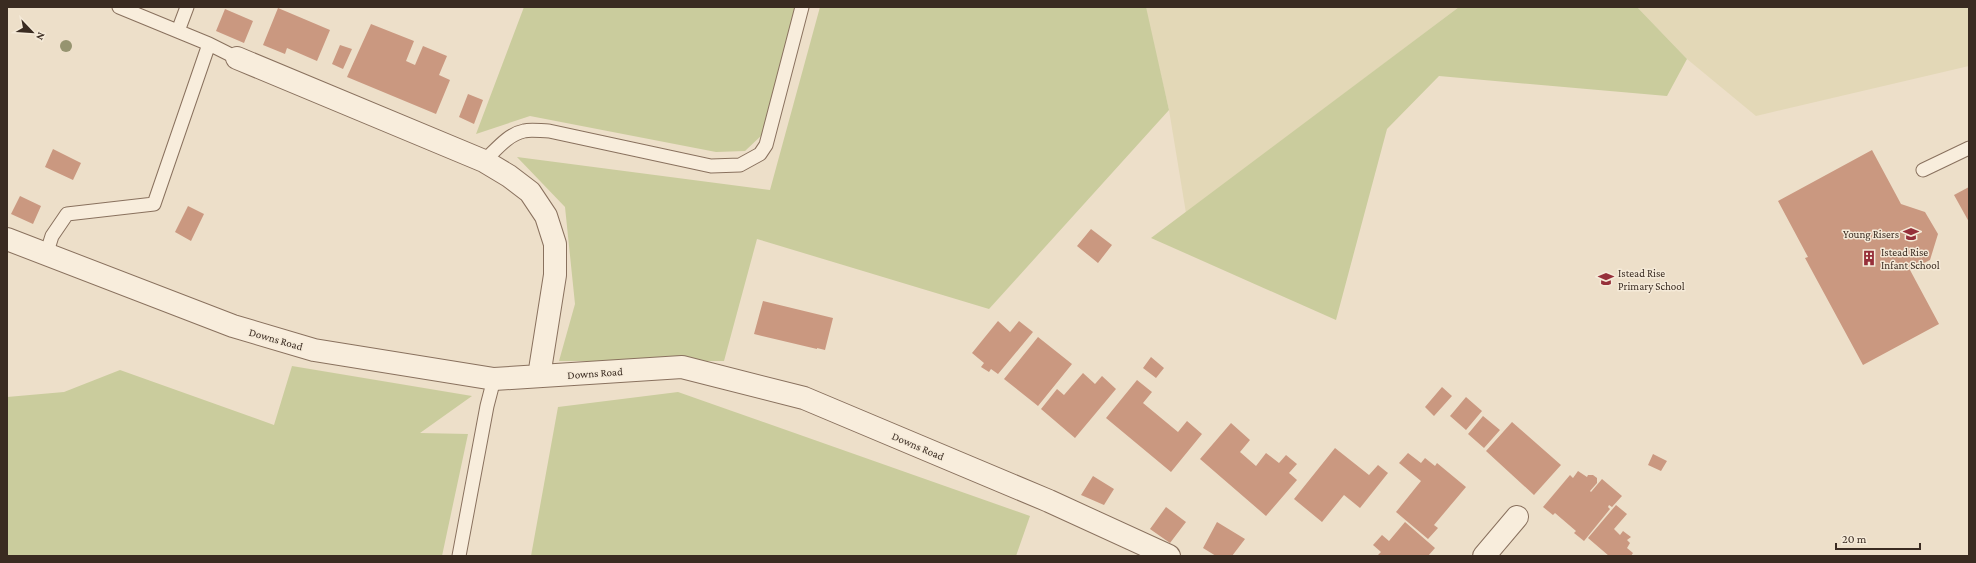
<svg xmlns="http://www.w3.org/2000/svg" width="1976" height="563" font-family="'Crimson Pro',serif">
<rect width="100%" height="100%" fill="#eddfc9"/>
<path fill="#e3d8b7" d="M 1145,7 L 1459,7 L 1186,213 L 1169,110 Z
M 1637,7 L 1969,7 L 1969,66 L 1756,116 L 1687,59 Z"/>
<path fill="#cacc9d" d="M 524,7 L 796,7 L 763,134 L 745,151 L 716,152 L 530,116 L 476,134 Z
M 820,7 L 1146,7 L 1169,110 L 989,309 L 757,239 L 724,361 L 559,361 L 575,304 L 565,207 L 517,157 L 770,190 Z
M 1459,7 L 1637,7 L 1687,59 L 1667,96 L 1439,76 L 1387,129 L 1336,320 L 1151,238 Z
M 292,366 L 472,396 L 420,433 L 468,434 L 442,556 L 7,556 L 7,397 L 64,392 L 120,370 L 274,425 Z
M 678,392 L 1030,516 L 1016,556 L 531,556 L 558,407 Z"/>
<path fill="#ca9880" d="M 278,8 L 330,30 L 317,61 L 287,48 L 285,54 L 263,45 Z
M 225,9 L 253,21 L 244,43 L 216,31 Z
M 371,24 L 414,41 L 406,61 L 415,65 L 423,46 L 447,56 L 439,75 L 450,80 L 436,114 L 347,77 Z
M 340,45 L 352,49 L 343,69 L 332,64 Z
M 468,94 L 483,100 L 474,124 L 459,117 Z
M 53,149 L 81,163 L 73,180 L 45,167 Z
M 1872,150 L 1901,204 L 1925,212 L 1938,234 L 1930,260 L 1910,270 L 1939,324 L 1863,365 L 1805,258 L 1808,257 L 1778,201 Z
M 1969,187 L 1969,222 L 1954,195 Z
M 20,196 L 41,206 L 33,224 L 11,214 Z
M 188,206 L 204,214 L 191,241 L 175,232 Z
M 1091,229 L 1112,245 L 1098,263 L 1077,246 Z
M 763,301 L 833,318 L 825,350 L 817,348 L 817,349 L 754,334 Z
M 998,321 L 1010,332 L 1019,321 L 1033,332 L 998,374 L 991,369 L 989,372 L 981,367 L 984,363 L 972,353 Z
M 1038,337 L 1072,364 L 1038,406 L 1004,379 Z
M 1151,357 L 1164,368 L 1156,378 L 1143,368 Z
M 1083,373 L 1095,384 L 1102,376 L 1116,389 L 1075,438 L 1041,409 L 1057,389 L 1064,395 Z
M 1137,380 L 1152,392 L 1143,403 L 1178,432 L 1187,421 L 1202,434 L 1171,472 L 1106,418 Z
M 1442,387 L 1452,396 L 1434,416 L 1425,407 Z
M 1466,397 L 1482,411 L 1466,430 L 1450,416 Z
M 1483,416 L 1500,430 L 1484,448 L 1468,434 Z
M 1512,422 L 1561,465 L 1534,495 L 1486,451 Z
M 1231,423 L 1250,440 L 1240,452 L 1256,466 L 1266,453 L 1279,463 L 1286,455 L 1297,464 L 1289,473 L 1297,480 L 1266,516 L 1200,459 Z
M 1335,448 L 1369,475 L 1378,465 L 1388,473 L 1360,508 L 1344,495 L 1322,522 L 1294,499 Z
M 1408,453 L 1421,463 L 1425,458 L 1435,466 L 1437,463 L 1466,487 L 1434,525 L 1438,528 L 1428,539 L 1396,512 L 1421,481 L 1399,463 Z
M 1653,454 L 1667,461 L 1661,471 L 1648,465 Z
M 1578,471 L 1587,477 L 1588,475 L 1593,475 L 1597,478 L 1597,483 L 1590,491 L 1591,492 L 1602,479 L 1622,496 L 1612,507 L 1609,505 L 1608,507 L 1610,509 L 1584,541 L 1574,533 L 1576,531 L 1555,513 L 1553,515 L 1543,507 L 1570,475 L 1573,478 Z
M 1093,476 L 1114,489 L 1104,505 L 1081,495 Z
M 1616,505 L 1627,514 L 1614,529 L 1620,535 L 1623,531 L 1631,537 L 1627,540 L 1630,543 L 1627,548 L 1633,553 L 1631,556 L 1609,556 L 1588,538 Z
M 1166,507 L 1186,522 L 1170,543 L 1150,529 Z
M 1217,522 L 1245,539 L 1232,556 L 1216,556 L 1203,548 Z
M 1405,522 L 1435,548 L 1428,556 L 1377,556 L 1381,552 L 1373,545 L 1382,535 L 1389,541 Z"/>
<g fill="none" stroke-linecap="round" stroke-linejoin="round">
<defs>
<path id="service" d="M 178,31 L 187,7
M 209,44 L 237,58
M 484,161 C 495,151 508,134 524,131 C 531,129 541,131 549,131 L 711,166 L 740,165 L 760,154 L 766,145 L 802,7
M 1923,170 L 1969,148
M 46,255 L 52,236 L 67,214 L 154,204 L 209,44 L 119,7
M 459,556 L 487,406 L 494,379"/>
<path id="minor" d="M 237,58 L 484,161 L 509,176 L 530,192 L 546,216 L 555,244 L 555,275 L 539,376
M 7,239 L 233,326 L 314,350 L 494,379 L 682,367 L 804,398 L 1049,501 L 1169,556
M 1484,556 L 1517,517"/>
</defs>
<use href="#service" stroke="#89715e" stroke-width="15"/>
<use href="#minor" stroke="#89715e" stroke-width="24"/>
<use href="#service" stroke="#f8eddc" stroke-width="13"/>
<use href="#minor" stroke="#f8eddc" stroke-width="22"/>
</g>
<circle fill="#969470" cx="66" cy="46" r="6"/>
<defs>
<symbol id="school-bare" viewBox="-9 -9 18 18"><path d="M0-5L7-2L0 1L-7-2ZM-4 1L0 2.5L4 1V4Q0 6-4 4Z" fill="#96303a" stroke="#f5ead8" stroke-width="2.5" paint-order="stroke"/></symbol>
<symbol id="building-bare" viewBox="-9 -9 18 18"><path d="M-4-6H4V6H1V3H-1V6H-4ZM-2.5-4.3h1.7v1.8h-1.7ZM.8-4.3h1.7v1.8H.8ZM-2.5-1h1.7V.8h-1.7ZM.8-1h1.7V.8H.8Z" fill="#96303a" stroke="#f5ead8" stroke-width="2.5" paint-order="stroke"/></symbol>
</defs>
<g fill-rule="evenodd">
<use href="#school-bare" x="1900" y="223" width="22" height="22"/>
<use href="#building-bare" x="1858" y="247" width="22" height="22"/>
<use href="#school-bare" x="1595" y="268" width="22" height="22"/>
</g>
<g text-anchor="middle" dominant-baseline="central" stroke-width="3" stroke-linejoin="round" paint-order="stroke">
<g font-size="11" fill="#3a2b21" stroke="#f5ead8" text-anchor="start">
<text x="1899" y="234" text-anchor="end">Young Risers</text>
<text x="1881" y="252">Istead Rise<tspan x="1881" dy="13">Infant School</tspan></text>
<text x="1618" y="273">Istead Rise<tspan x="1618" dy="13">Primary School</tspan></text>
</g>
<g font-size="11" fill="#3a2b21" stroke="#f5ead8">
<text transform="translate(276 339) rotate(16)">Downs Road</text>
<text transform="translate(595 373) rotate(-4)">Downs Road</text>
<text transform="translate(918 446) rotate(23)">Downs Road</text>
</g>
</g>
<rect width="1976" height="563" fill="none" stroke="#3a2b21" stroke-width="16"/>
<g transform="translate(32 32) rotate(115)" stroke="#f5ead8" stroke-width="3" paint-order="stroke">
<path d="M0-3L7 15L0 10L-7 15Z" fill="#3a2b21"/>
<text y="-6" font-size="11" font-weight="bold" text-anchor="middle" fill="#3a2b21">N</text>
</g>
<path d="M1836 543v6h84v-6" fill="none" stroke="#3a2b21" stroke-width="2"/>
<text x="1842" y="543" font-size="12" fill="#3a2b21" stroke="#f5ead8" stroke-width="3" paint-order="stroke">20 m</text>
</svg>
